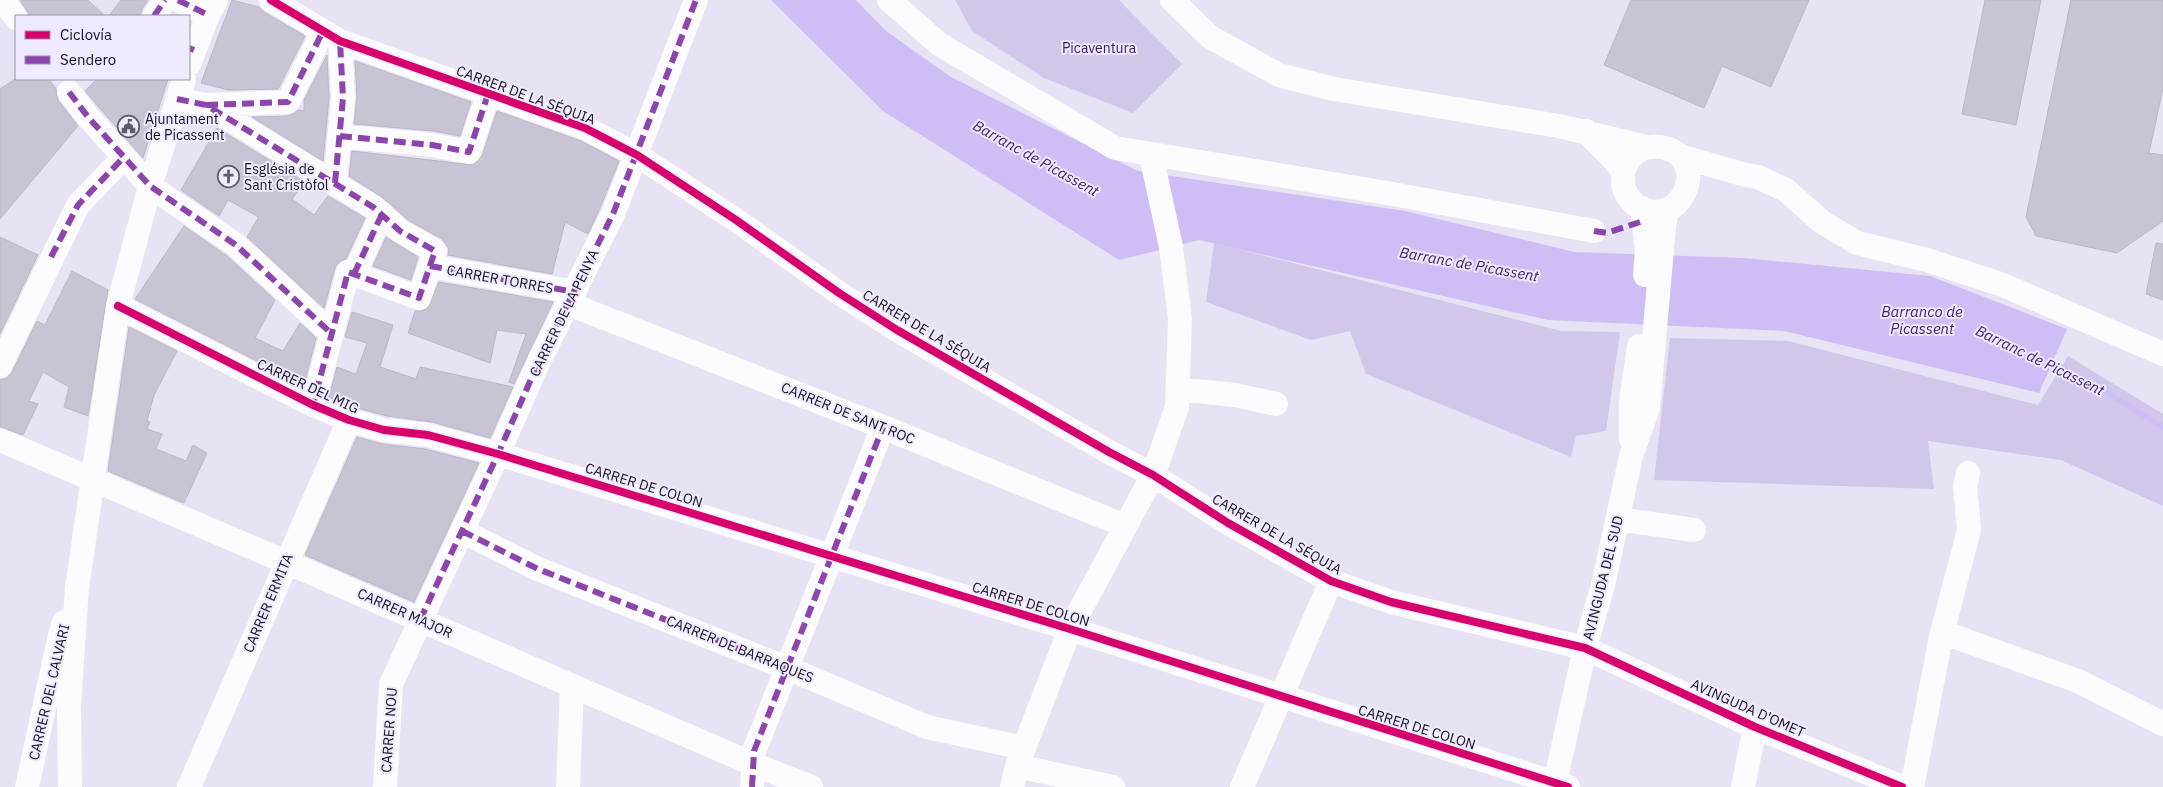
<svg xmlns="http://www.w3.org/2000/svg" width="2163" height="787" font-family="'IBM Plex Sans',sans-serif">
<rect width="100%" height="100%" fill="#e8e2f5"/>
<path fill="#d1c7ea" d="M 955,0 L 1119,0 L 1182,64 L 1133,113 L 1044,78 L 972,31 Z
M 1214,243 L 1561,331 L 1620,332 L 1606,431 L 1576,436 L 1571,457 L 1366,374 L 1350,331 L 1311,340 L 1206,302 Z
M 1670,338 L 1788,341 L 2038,405 L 2068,356 L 2163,414 L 2163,506 L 2061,460 L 1928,441 L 1934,489 L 1654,480 Z"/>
<path fill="#cfbef6" d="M 771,0 L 856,0 L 886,31 L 951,77 L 1138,171 L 1405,211 L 1574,252 L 1743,258 L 1930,276 L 2067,329 L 2039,393 L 1784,331 L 1548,320 L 1199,240 L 1119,260 L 883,111 Z"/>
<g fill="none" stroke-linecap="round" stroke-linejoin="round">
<path stroke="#cfbef6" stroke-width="5.5" d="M 2046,360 L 2081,377 L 2163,427"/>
</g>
<path fill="#c9c4d3" stroke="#bbb7c6" d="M 20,0 L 88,0 L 105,16 L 30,16 Z
M 121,0 L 148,0 L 142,9 L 140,16 L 109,16 Z
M 232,0 L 259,7 L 264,12 L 305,36 L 278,89 L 229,90 L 201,83 Z
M 1631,0 L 1809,0 L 1771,87 L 1722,66 L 1704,108 L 1604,65 Z
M 1985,0 L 2041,0 L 2016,125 L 1962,114 Z
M 2071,0 L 2163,0 L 2163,88 L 2149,153 L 2163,155 L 2163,221 L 2117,253 L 2036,236 L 2026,217 Z
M 327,55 L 329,98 L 323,161 L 252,117 L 288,116 L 298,110 L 304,111 L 304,100 Z
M 355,61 L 471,102 L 460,136 L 433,131 L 354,124 L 357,97 Z
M 15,79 L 49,79 L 56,89 L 58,100 L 78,126 L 0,219 L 0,89 Z
M 97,79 L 168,79 L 143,158 L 85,91 Z
M 497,111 L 581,141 L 619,161 L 600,208 L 588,234 L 565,222 L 552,274 L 448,255 L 449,249 L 442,239 L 408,220 L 382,197 L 349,176 L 352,151 L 473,165 L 482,156 Z
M 217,128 L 305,182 L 292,199 L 314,215 L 328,196 L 365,218 L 346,259 L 339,262 L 335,268 L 324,308 L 247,237 L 258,218 L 257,216 L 228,200 L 219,216 L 181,190 Z
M 184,226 L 227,256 L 275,300 L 255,338 L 283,351 L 300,323 L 316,338 L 304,385 L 135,299 Z
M 0,237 L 38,255 L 0,334 Z
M 386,237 L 418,257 L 411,280 L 373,266 Z
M 2156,243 L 2163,244 L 2163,300 L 2146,294 Z
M 72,271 L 108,290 L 88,416 L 64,407 L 69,387 L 43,372 L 29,401 L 38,404 L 23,435 L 0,427 L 0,380 L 7,378 L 12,372 L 37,321 L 45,325 Z
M 439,282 L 553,302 L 514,384 L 509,382 L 526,334 L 497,330 L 490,363 L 408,333 L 415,311 L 422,311 L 428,308 Z
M 352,312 L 393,325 L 380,367 L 416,379 L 420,367 L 513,387 L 490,438 L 432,422 L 387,416 L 354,407 L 329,397 L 337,367 L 356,374 L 367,343 L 345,337 Z
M 129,327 L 177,351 L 154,395 L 147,421 L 150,422 L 147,429 L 162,434 L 156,449 L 186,461 L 193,445 L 207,453 L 184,503 L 108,471 Z
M 357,437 L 382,444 L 425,449 L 479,463 L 414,602 L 305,555 Z"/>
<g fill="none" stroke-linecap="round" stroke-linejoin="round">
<path stroke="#fcfbfe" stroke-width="24" d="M 3,0 L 16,18
M 178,0 L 208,15
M 271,0 L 340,41 L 585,128 L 637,155 L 736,220 L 839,293 L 897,330 L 1109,452 L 1153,475 L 1228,523 L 1331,581 L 1391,602 L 1585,648 L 1755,727 L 1902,787
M 889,0 L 939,44 L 1115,148 L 1387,193 L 1594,231
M 1172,0 L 1210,37 L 1279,75 L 1334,89 L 1559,126 L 1646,147
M 154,16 L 165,0
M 189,64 L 208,15 L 216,0
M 69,92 L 88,117 L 150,186 L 236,245 L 332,334
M 177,99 L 206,105 L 373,207 L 400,231 L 435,251 L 419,298 L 348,272 L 313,405
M 206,105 L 288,102 L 323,31
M 1586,131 C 1597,144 1613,156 1622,170 C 1624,174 1623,177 1623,181 C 1623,195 1635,208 1648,211 C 1684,220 1705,165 1671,150 C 1650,141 1630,150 1623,172
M 340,136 L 432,145 L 469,152 L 488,94
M 1680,156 L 1742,174 L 1758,177 L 1786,190 L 1822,222 L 1857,243 L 1927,260 L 2003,285 L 2163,354
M 335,183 L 343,98 L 340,41
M 1642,208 L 1647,250 L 1645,275
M 430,266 L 575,292
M 354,274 L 382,214
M 569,304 L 883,427 L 1125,526
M 118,306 L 313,405 L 349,420 L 384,430 L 428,435 L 498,454 L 1070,629 L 1568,787
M 0,366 L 78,205 L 124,157
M 1178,389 L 1235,395 L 1276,404
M 1631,439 L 1631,402 L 1639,346
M 0,440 L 286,562 L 753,764 L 811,787
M 1618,519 L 1694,530
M 462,531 L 538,569 L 787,668 L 927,727 L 1024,748
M 1942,632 L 2078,681 L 2163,724
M 1017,766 L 1113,787
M 27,787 L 60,635 L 64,622
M 70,787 L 69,705 L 77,588 L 118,306 L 150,186 L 184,79
M 189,787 L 349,420
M 385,787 L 391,684 L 498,454 L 539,361 L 613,214 L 696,0
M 568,787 L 572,687
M 752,787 L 754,751 L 883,427
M 1012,787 L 1017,766 L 1070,629 L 1153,475 L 1177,407 L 1180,319 L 1171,247 L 1151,155
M 1242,787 L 1331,581
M 1554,787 L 1585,648 L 1604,581 L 1631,456 L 1648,408 L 1664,226 L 1667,209
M 1743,787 L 1755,727
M 1912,787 L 1941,637 L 1969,530 L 1965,486 L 1968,473"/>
<path stroke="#8e44ad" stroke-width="6" stroke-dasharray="12 6" stroke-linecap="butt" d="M 178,0 L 208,15
M 154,16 L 165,0
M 189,48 L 194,50
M 69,92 L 88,117 L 150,186 L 236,245 L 332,334
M 177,99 L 206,105 L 373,207 L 400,231 L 435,251 L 419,298 L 348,272 L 313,405
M 206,105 L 288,102 L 323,31
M 340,136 L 432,145 L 469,152 L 488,94
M 335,183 L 343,98 L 340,41
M 1594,231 L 1607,233 L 1643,221
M 51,257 L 78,205 L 124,157
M 430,266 L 575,292
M 354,274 L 382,214
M 462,531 L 538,569 L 787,668
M 420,620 L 498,454 L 539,361 L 613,214 L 696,0
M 752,787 L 754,751 L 883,427"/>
<defs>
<path id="cycleway" d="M 271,0 L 340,41 L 585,128 L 637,155 L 736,220 L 839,293 L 897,330 L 1109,452 L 1153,475 L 1228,523 L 1331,581 L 1391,602 L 1585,648 L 1755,727 L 1902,787
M 118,306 L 313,405 L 349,420 L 384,430 L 428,435 L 498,454 L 1070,629 L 1568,787"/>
</defs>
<use href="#cycleway" stroke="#efeaff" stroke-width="11"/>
<use href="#cycleway" stroke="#d6006c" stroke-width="8"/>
</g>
<defs>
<symbol id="civic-ring" viewBox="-11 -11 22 22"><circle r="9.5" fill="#efeaff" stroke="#5f5b69" stroke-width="1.5"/><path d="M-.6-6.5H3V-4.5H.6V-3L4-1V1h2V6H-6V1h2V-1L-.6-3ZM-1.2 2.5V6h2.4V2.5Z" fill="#5f5b69"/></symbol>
<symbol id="church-ring" viewBox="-11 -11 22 22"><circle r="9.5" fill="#efeaff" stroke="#5f5b69" stroke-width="1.5"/><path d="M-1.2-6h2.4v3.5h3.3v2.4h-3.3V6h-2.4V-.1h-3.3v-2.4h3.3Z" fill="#5f5b69"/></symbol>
</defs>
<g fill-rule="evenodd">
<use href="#civic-ring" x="116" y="114" width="25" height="25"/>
<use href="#church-ring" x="216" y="164" width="25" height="25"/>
</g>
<g text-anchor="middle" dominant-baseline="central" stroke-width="4" stroke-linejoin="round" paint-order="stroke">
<g font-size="14" fill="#3b176b" stroke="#efeaff">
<text x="1099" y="48">Picaventura</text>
</g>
<g font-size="14" fill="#15121e" stroke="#efeaff">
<text transform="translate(526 95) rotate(20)">CARRER DE LA SÉQUIA</text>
<text transform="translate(500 279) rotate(10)">CARRER TORRES</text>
<text transform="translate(564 313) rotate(-64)">CARRER DE LA PENYA</text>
<text transform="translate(927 331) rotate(31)">CARRER DE LA SÉQUIA</text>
<text transform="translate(308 386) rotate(25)">CARRER DEL MIG</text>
<text transform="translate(848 413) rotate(22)">CARRER DE SANT ROC</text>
<text transform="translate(644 485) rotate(17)">CARRER DE COLON</text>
<text transform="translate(1277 534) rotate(30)">CARRER DE LA SÉQUIA</text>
<text transform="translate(1603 578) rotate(-76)">AVINGUDA DEL SUD</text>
<text transform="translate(268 603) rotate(-67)">CARRER ERMITA</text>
<text transform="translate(1031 604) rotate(17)">CARRER DE COLON</text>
<text transform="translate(405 613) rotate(24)">CARRER MAJOR</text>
<text transform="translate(740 649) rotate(22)">CARRER DE BARRAQUES</text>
<text transform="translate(49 692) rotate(-77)">CARRER DEL CALVARI</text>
<text transform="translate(1748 708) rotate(24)">AVINGUDA D'OMET</text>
<text transform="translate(1417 727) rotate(17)">CARRER DE COLON</text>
<text transform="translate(389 730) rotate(-86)">CARRER NOU</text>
</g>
<g font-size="14" fill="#15121e" stroke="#efeaff" text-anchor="start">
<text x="145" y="119">Ajuntament<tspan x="145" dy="16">de Picassent</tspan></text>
<text x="244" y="169">Església de<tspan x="244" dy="16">Sant Cristòfol</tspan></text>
</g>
<g font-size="15" font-style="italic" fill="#432074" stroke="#efeaff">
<text transform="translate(1036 158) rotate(29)">Barranc de Picassent</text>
<text transform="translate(1469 264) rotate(10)">Barranc de Picassent</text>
<text x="1922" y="311">Barranco de<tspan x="1922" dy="17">Picassent</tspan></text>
<text transform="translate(2040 360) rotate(26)">Barranc de Picassent</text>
</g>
</g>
<rect x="15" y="15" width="175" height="65" fill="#efeaff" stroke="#9894a5"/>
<rect x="25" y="31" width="25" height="8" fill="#d6006c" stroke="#9894a5"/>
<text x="60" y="40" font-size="15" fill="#15121e">Ciclovía</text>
<rect x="25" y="56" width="25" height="8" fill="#8e44ad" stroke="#9894a5"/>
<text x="60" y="65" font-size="15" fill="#15121e">Sendero</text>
</svg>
